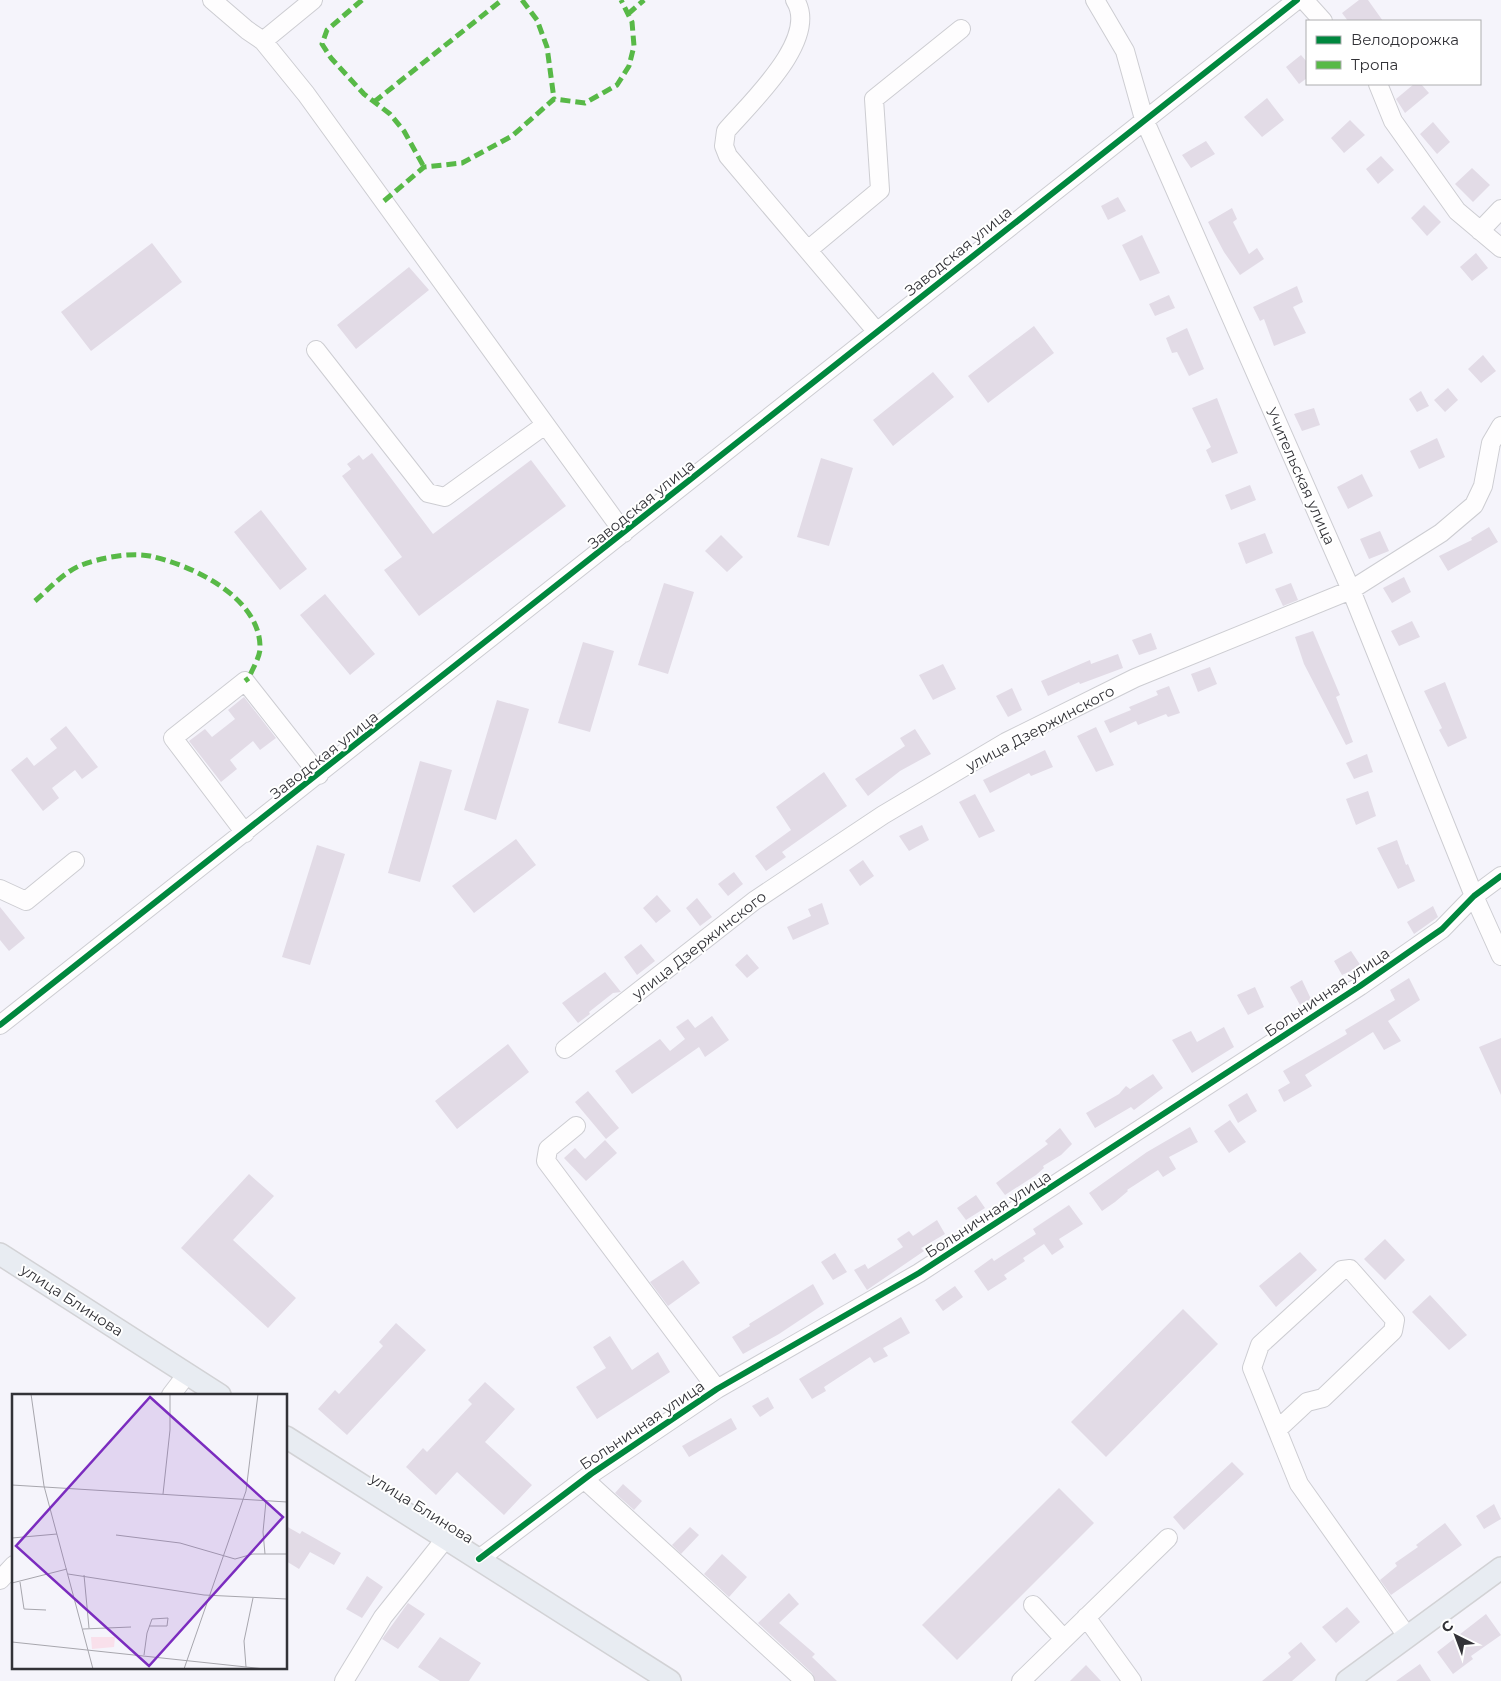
<svg xmlns="http://www.w3.org/2000/svg" width="1501" height="1681" font-family="Montserrat,sans-serif">
<rect width="100%" height="100%" fill="#f5f4fb"/>
<path fill="#e2dbe6" d="M 1359,0 L 1368,0 L 1383,21 L 1348,21 L 1342,13 Z
M 1301,55 L 1307,62 L 1307,78 L 1299,84 L 1286,67 Z
M 1414,84 L 1421,84 L 1429,93 L 1405,113 L 1396,99 Z
M 1267,98 L 1284,120 L 1262,137 L 1244,117 Z
M 1350,120 L 1365,135 L 1344,153 L 1331,138 Z
M 1433,122 L 1450,142 L 1437,154 L 1420,134 Z
M 1206,141 L 1215,154 L 1191,168 L 1182,155 Z
M 1381,156 L 1394,170 L 1378,184 L 1366,169 Z
M 1472,168 L 1490,185 L 1473,202 L 1455,184 Z
M 1118,197 L 1126,211 L 1108,220 L 1101,206 Z
M 1424,205 L 1441,222 L 1427,236 L 1411,218 Z
M 1232,208 L 1237,219 L 1233,222 L 1249,254 L 1257,248 L 1264,259 L 1240,275 L 1224,252 L 1208,222 Z
M 1142,235 L 1160,273 L 1140,281 L 1122,245 Z
M 152,243 L 182,282 L 91,351 L 61,312 Z
M 1476,253 L 1488,268 L 1472,281 L 1460,267 Z
M 409,267 L 429,290 L 356,349 L 337,325 Z
M 1297,286 L 1303,302 L 1293,307 L 1306,333 L 1274,346 L 1264,319 L 1260,321 L 1253,307 Z
M 1169,295 L 1175,308 L 1155,316 L 1149,304 Z
M 1034,326 L 1054,353 L 988,403 L 968,376 Z
M 1187,328 L 1204,369 L 1189,376 L 1177,352 L 1172,353 L 1166,338 Z
M 1483,355 L 1496,371 L 1481,383 L 1468,369 Z
M 933,372 L 954,397 L 893,446 L 873,420 Z
M 1448,388 L 1458,400 L 1445,412 L 1434,400 Z
M 1421,391 L 1429,406 L 1417,412 L 1409,399 Z
M 1217,398 L 1238,453 L 1212,463 L 1206,450 L 1211,447 L 1192,408 Z
M 1314,408 L 1320,425 L 1302,431 L 1294,414 Z
M 1437,438 L 1445,457 L 1419,469 L 1410,451 Z
M 372,453 L 433,534 L 531,460 L 566,506 L 419,616 L 384,570 L 402,557 L 342,476 L 351,469 L 347,464 L 359,455 L 363,460 Z
M 821,458 L 853,468 L 829,546 L 797,537 Z
M 1362,474 L 1373,496 L 1348,509 L 1337,487 Z
M 1250,485 L 1256,500 L 1231,510 L 1225,495 Z
M 261,510 L 307,569 L 280,590 L 234,532 Z
M 1489,527 L 1498,542 L 1448,571 L 1439,556 L 1472,540 L 1471,538 Z
M 1380,531 L 1389,551 L 1369,559 L 1360,539 Z
M 1265,533 L 1273,553 L 1246,564 L 1238,543 Z
M 721,535 L 743,557 L 727,572 L 705,551 Z
M 1404,577 L 1411,592 L 1392,603 L 1383,588 Z
M 664,583 L 694,592 L 668,674 L 638,665 Z
M 1291,583 L 1298,600 L 1283,606 L 1275,589 Z
M 325,594 L 375,654 L 350,675 L 300,615 Z
M 1412,621 L 1420,637 L 1399,646 L 1391,631 Z
M 1313,631 L 1340,695 L 1336,697 L 1353,742 L 1346,745 L 1304,664 L 1295,637 Z
M 1151,633 L 1157,649 L 1139,655 L 1132,640 Z
M 583,642 L 614,651 L 590,732 L 558,723 Z
M 1118,654 L 1123,668 L 1080,684 L 1079,682 L 1048,696 L 1041,681 L 1090,660 L 1091,664 Z
M 943,664 L 956,689 L 933,700 L 919,675 Z
M 1210,667 L 1217,684 L 1198,692 L 1191,674 Z
M 1445,682 L 1467,738 L 1448,747 L 1439,730 L 1442,728 L 1424,691 Z
M 1169,686 L 1180,713 L 1168,717 L 1166,714 L 1138,725 L 1136,721 L 1110,733 L 1104,721 L 1131,710 L 1129,707 L 1158,695 L 1156,691 Z
M 1012,688 L 1022,710 L 1008,717 L 996,696 Z
M 244,697 L 276,738 L 260,750 L 253,741 L 230,760 L 237,769 L 221,782 L 189,741 L 205,729 L 212,737 L 235,719 L 228,710 Z
M 497,700 L 529,709 L 496,820 L 464,810 Z
M 66,726 L 98,767 L 82,779 L 75,770 L 52,788 L 59,798 L 43,811 L 11,770 L 27,757 L 34,766 L 57,748 L 50,739 Z
M 1096,727 L 1114,765 L 1096,772 L 1077,736 Z
M 915,729 L 931,754 L 900,771 L 868,796 L 855,779 L 905,746 L 900,738 Z
M 1045,750 L 1053,767 L 1031,776 L 1029,773 L 990,793 L 983,780 Z
M 1367,754 L 1373,772 L 1354,779 L 1346,763 Z
M 420,761 L 452,770 L 420,882 L 388,873 Z
M 824,772 L 847,806 L 782,852 L 786,857 L 766,871 L 755,856 L 791,830 L 776,807 Z
M 1368,791 L 1376,816 L 1356,825 L 1346,799 Z
M 975,794 L 995,831 L 979,838 L 959,802 Z
M 922,825 L 929,840 L 909,851 L 899,836 Z
M 516,839 L 536,865 L 474,913 L 452,886 Z
M 1397,840 L 1406,865 L 1408,864 L 1415,881 L 1398,889 L 1377,848 Z
M 317,845 L 345,854 L 310,965 L 282,957 Z
M 863,860 L 874,876 L 860,886 L 849,870 Z
M 734,872 L 743,884 L 728,896 L 718,884 Z
M 657,895 L 671,911 L 656,923 L 643,908 Z
M 697,898 L 712,917 L 700,926 L 686,908 Z
M 822,903 L 829,924 L 793,940 L 787,927 L 811,916 L 808,909 Z
M 1433,906 L 1438,917 L 1414,934 L 1407,922 Z
M 0,907 L 25,938 L 9,951 L 0,940 Z
M 641,944 L 655,961 L 637,975 L 624,957 Z
M 1351,951 L 1361,966 L 1342,975 L 1334,961 Z
M 747,954 L 759,968 L 747,978 L 735,965 Z
M 605,972 L 621,992 L 613,993 L 589,1012 L 590,1014 L 578,1023 L 562,1003 Z
M 1409,978 L 1420,1000 L 1388,1021 L 1401,1041 L 1384,1050 L 1373,1032 L 1305,1075 L 1312,1086 L 1284,1102 L 1278,1090 L 1290,1083 L 1283,1071 L 1347,1034 L 1345,1030 L 1395,1000 L 1390,990 Z
M 1302,980 L 1311,999 L 1300,1005 L 1290,987 Z
M 1255,987 L 1264,1007 L 1248,1015 L 1237,995 Z
M 712,1016 L 729,1040 L 705,1057 L 699,1047 L 632,1094 L 615,1071 L 660,1039 L 670,1051 L 685,1039 L 676,1027 L 688,1019 L 695,1028 Z
M 1224,1027 L 1234,1047 L 1192,1073 L 1172,1040 L 1191,1031 L 1197,1042 Z
M 1501,1038 L 1501,1095 L 1479,1047 Z
M 508,1044 L 529,1072 L 457,1129 L 435,1101 Z
M 1153,1074 L 1163,1088 L 1134,1110 L 1131,1107 L 1095,1128 L 1086,1113 L 1119,1094 L 1126,1086 L 1130,1089 Z
M 588,1091 L 619,1128 L 606,1139 L 575,1102 Z
M 1247,1093 L 1257,1111 L 1238,1123 L 1228,1105 Z
M 1230,1120 L 1246,1142 L 1229,1153 L 1214,1131 Z
M 1190,1127 L 1198,1142 L 1169,1157 L 1176,1169 L 1163,1177 L 1158,1170 L 1127,1190 L 1128,1191 L 1115,1202 L 1102,1211 L 1089,1193 L 1147,1152 Z
M 1060,1128 L 1072,1144 L 1061,1155 L 1043,1166 L 1044,1168 L 1036,1175 L 1005,1195 L 996,1183 L 1048,1144 L 1045,1141 Z
M 605,1140 L 617,1153 L 586,1181 L 564,1158 L 575,1148 L 585,1159 Z
M 249,1174 L 274,1196 L 233,1240 L 296,1298 L 268,1328 L 181,1248 Z
M 976,1195 L 985,1208 L 966,1220 L 957,1208 Z
M 1069,1205 L 1083,1224 L 1059,1239 L 1064,1247 L 1052,1255 L 1044,1244 L 1023,1258 L 1025,1261 L 1004,1275 L 1007,1279 L 988,1291 L 974,1271 L 992,1258 L 994,1261 L 1036,1234 L 1033,1229 Z
M 937,1220 L 945,1234 L 921,1248 L 924,1251 L 867,1290 L 854,1270 L 865,1264 L 868,1269 L 903,1247 L 897,1239 L 909,1231 L 913,1236 Z
M 1385,1239 L 1405,1260 L 1385,1280 L 1364,1259 Z
M 1300,1252 L 1317,1270 L 1276,1307 L 1259,1286 Z
M 835,1253 L 847,1272 L 833,1280 L 821,1262 Z
M 683,1260 L 700,1283 L 668,1306 L 650,1282 Z
M 813,1284 L 824,1304 L 779,1334 L 743,1354 L 732,1337 L 750,1326 L 749,1324 Z
M 955,1286 L 963,1297 L 943,1311 L 935,1300 Z
M 1430,1295 L 1467,1335 L 1449,1350 L 1412,1312 Z
M 1183,1309 L 1218,1344 L 1106,1457 L 1071,1422 Z
M 901,1317 L 910,1333 L 883,1348 L 888,1356 L 874,1363 L 870,1357 L 824,1387 L 826,1391 L 812,1399 L 799,1379 Z
M 396,1323 L 426,1350 L 347,1435 L 318,1409 L 335,1390 L 339,1394 L 383,1346 L 379,1342 Z
M 610,1336 L 632,1370 L 658,1352 L 670,1372 L 597,1419 L 576,1387 L 606,1368 L 593,1347 Z
M 485,1382 L 515,1409 L 485,1442 L 532,1485 L 504,1515 L 457,1472 L 436,1495 L 406,1467 L 423,1448 L 427,1452 L 472,1404 L 468,1400 Z
M 768,1397 L 774,1408 L 760,1417 L 752,1406 Z
M 731,1418 L 737,1429 L 689,1457 L 682,1446 Z
M 1232,1462 L 1244,1474 L 1184,1530 L 1173,1517 Z
M 623,1484 L 642,1501 L 634,1510 L 615,1493 Z
M 1059,1488 L 1094,1523 L 957,1660 L 922,1625 Z
M 1494,1504 L 1501,1519 L 1484,1529 L 1476,1516 Z
M 1445,1523 L 1462,1545 L 1391,1595 L 1380,1580 L 1397,1566 L 1395,1563 L 1418,1547 L 1416,1545 Z
M 286,1526 L 300,1534 L 302,1531 L 341,1553 L 334,1565 L 310,1552 L 299,1569 L 286,1561 Z
M 690,1527 L 699,1535 L 681,1554 L 672,1545 Z
M 722,1554 L 747,1577 L 729,1597 L 704,1574 Z
M 367,1576 L 383,1587 L 362,1618 L 346,1609 Z
M 789,1593 L 799,1604 L 779,1623 L 815,1654 L 812,1657 L 837,1681 L 815,1681 L 812,1673 L 758,1623 Z
M 408,1603 L 425,1614 L 398,1649 L 382,1639 Z
M 1347,1607 L 1360,1622 L 1336,1643 L 1322,1627 Z
M 1486,1614 L 1501,1635 L 1471,1656 L 1473,1659 L 1453,1674 L 1437,1652 Z
M 440,1637 L 481,1663 L 469,1681 L 440,1681 L 418,1667 Z
M 1301,1642 L 1316,1660 L 1292,1681 L 1262,1681 L 1291,1657 L 1288,1653 Z
M 1420,1664 L 1431,1681 L 1396,1681 Z
M 1086,1665 L 1101,1681 L 1070,1681 Z"/>
<g fill="none" stroke-linecap="round" stroke-linejoin="round">
<defs>
<path id="minor" d="M 212,0 L 247,30 L 263,41 L 306,94 L 624,533
M 795,0 C 820,39 750,103 726,131 L 724,146 L 728,156 L 877,332
M 1095,0 L 1125,51 L 1144,119 L 1351,590 L 1474,896 L 1501,956
M 1304,0 L 1323,21
M 263,41 L 313,0
M 1378,84 L 1393,121 L 1457,211 L 1501,248
M 1480,231 L 1501,209
M 808,250 L 880,190 L 874,99 L 961,29
M 316,350 L 428,493 L 445,497 L 545,425
M 245,833 L 173,738 L 245,681 L 319,775
M 0,889 L 26,901 L 75,861
M 0,1025 L 1297,0
M 565,1049 L 754,901 L 883,815 L 1006,742 L 1135,678 L 1351,590 L 1441,533 L 1474,505 L 1483,486 L 1491,443 L 1501,426
M 576,1126 L 548,1149 L 546,1161 L 717,1389
M 171,1395 L 187,1374
M 1277,1430 L 1307,1402 L 1323,1398 L 1393,1331 L 1395,1320 L 1350,1269 L 1342,1270 L 1260,1345 L 1252,1368 L 1299,1484 L 1407,1636
M 584,1479 L 805,1681
M 479,1559 L 591,1474 L 717,1389 L 919,1273 L 1360,986 L 1442,929 L 1474,896 L 1501,876
M 0,1580 L 14,1565
M 1033,1605 L 1064,1639
M 1086,1617 L 1132,1681
M 344,1681 L 383,1617 L 446,1538
M 1021,1681 L 1168,1538"/>
<path id="major" d="M 0,1254 L 220,1395
M 286,1437 L 670,1681
M 1347,1681 L 1501,1568"/>
</defs>
<use href="#minor" stroke="#cdcdd2" stroke-width="20"/>
<use href="#major" stroke="#d2d2d5" stroke-width="24"/>
<use href="#minor" stroke="#fefdfe" stroke-width="18"/>
<use href="#major" stroke="#e8ecf2" stroke-width="21"/>
<path stroke="#58b947" stroke-width="5" stroke-dasharray="10 5" stroke-linecap="butt" d="M 362,0 L 327,30 L 322,44 L 331,58 L 364,94 L 390,114 L 404,131 L 424,167
M 522,0 L 537,20 L 547,47 L 554,99
M 628,14 L 644,0
M 374,102 L 502,0
M 384,201 L 424,167 L 462,163 L 512,136 L 554,99 L 585,103 L 617,85 L 629,66 L 634,46 L 632,22 L 621,0
M 35,601 C 49,589 62,574 79,566 C 99,558 130,552 150,556 C 192,565 259,597 260,646 C 261,656 252,669 249,678 L 245,681"/>
<defs>
<path id="cycleway" d="M 0,1025 L 1297,0
M 479,1559 L 591,1474 L 717,1389 L 919,1273 L 1360,986 L 1442,929 L 1474,896 L 1501,876"/>
</defs>
<use href="#cycleway" stroke="#fff" stroke-width="9"/>
<use href="#cycleway" stroke="#00873e" stroke-width="6"/>
</g>
<g text-anchor="middle" dominant-baseline="central" stroke-width="4" stroke-linejoin="round" paint-order="stroke">
<g font-size="15" fill="#323237" stroke="#fff">
<text transform="translate(958 251) rotate(-39)">Заводская улица</text>
<text transform="translate(1301 476) rotate(66)">Учительская улица</text>
<text transform="translate(641 504) rotate(-39)">Заводская улица</text>
<text transform="translate(1040 728) rotate(-28)">улица Дзержинского</text>
<text transform="translate(324 755) rotate(-38)">Заводская улица</text>
<text transform="translate(699 945) rotate(-38)">улица Дзержинского</text>
<text transform="translate(1327 992) rotate(-34)">Больничная улица</text>
<text transform="translate(988 1214) rotate(-33)">Больничная улица</text>
<text transform="translate(72 1300) rotate(33)">улица Блинова</text>
<text transform="translate(642 1425) rotate(-34)">Больничная улица</text>
<text transform="translate(422 1508) rotate(32)">улица Блинова</text>
</g>
</g>
<g transform="translate(12 1394)">
<rect width="275" height="275" fill="#f5f4fb"/>
<path d="M 79,243 L 103,243 L 102,253 L 80,255 Z" fill="#f9e0eb"/>
<path fill="none" stroke="#a7a6ad" stroke-width="1" d="M 19,0 L 32,92 L 81,275M 0,91 L 275,108M 151,100 L 158,36 L 158,0M 104,141 L 168,149 L 223,165 L 241,160 L 275,160M 0,144 L 45,140M 253,160 L 251,138 L 254,107M 56,180 L 192,201 L 275,205M 72,181 L 77,234M 8,188 L 12,215 L 34,216M 0,189 L 55,175M 71,235 L 119,233M 0,248 L 253,275M 132,261 L 135,239 L 140,225 L 156,224 L 155,232 L 137,232M 234,273 L 232,247 L 241,204M 172,275 L 234,97 L 246,0"/>
<path fill="#7b2cbf" fill-opacity="0.15" stroke="#7b2cbf" stroke-width="2.5" d="M 138,3 L 271,123 L 137,272 L 4,152 Z"/>
<rect width="275" height="275" fill="none" stroke="#323237" stroke-width="2.5"/>
</g>
<rect x="1306" y="20" width="175" height="65" fill="#ffffff" stroke="#adadaf"/>
<rect x="1316" y="36" width="25" height="8" fill="#00873e" stroke="#adadaf"/>
<text x="1351" y="45" font-size="15" fill="#323237">Велодорожка</text>
<rect x="1316" y="61" width="25" height="8" fill="#58b947" stroke="#adadaf"/>
<text x="1351" y="70" font-size="15" fill="#323237">Тропа</text>
<g transform="translate(1456 1636) rotate(318)" stroke="#ffffff" stroke-width="4" paint-order="stroke">
<path d="M0-4L9 19L0 12L-9 19Z" fill="#323237"/>
<text y="-8" font-size="14" font-weight="bold" text-anchor="middle" fill="#323237">С</text>
</g>
</svg>
